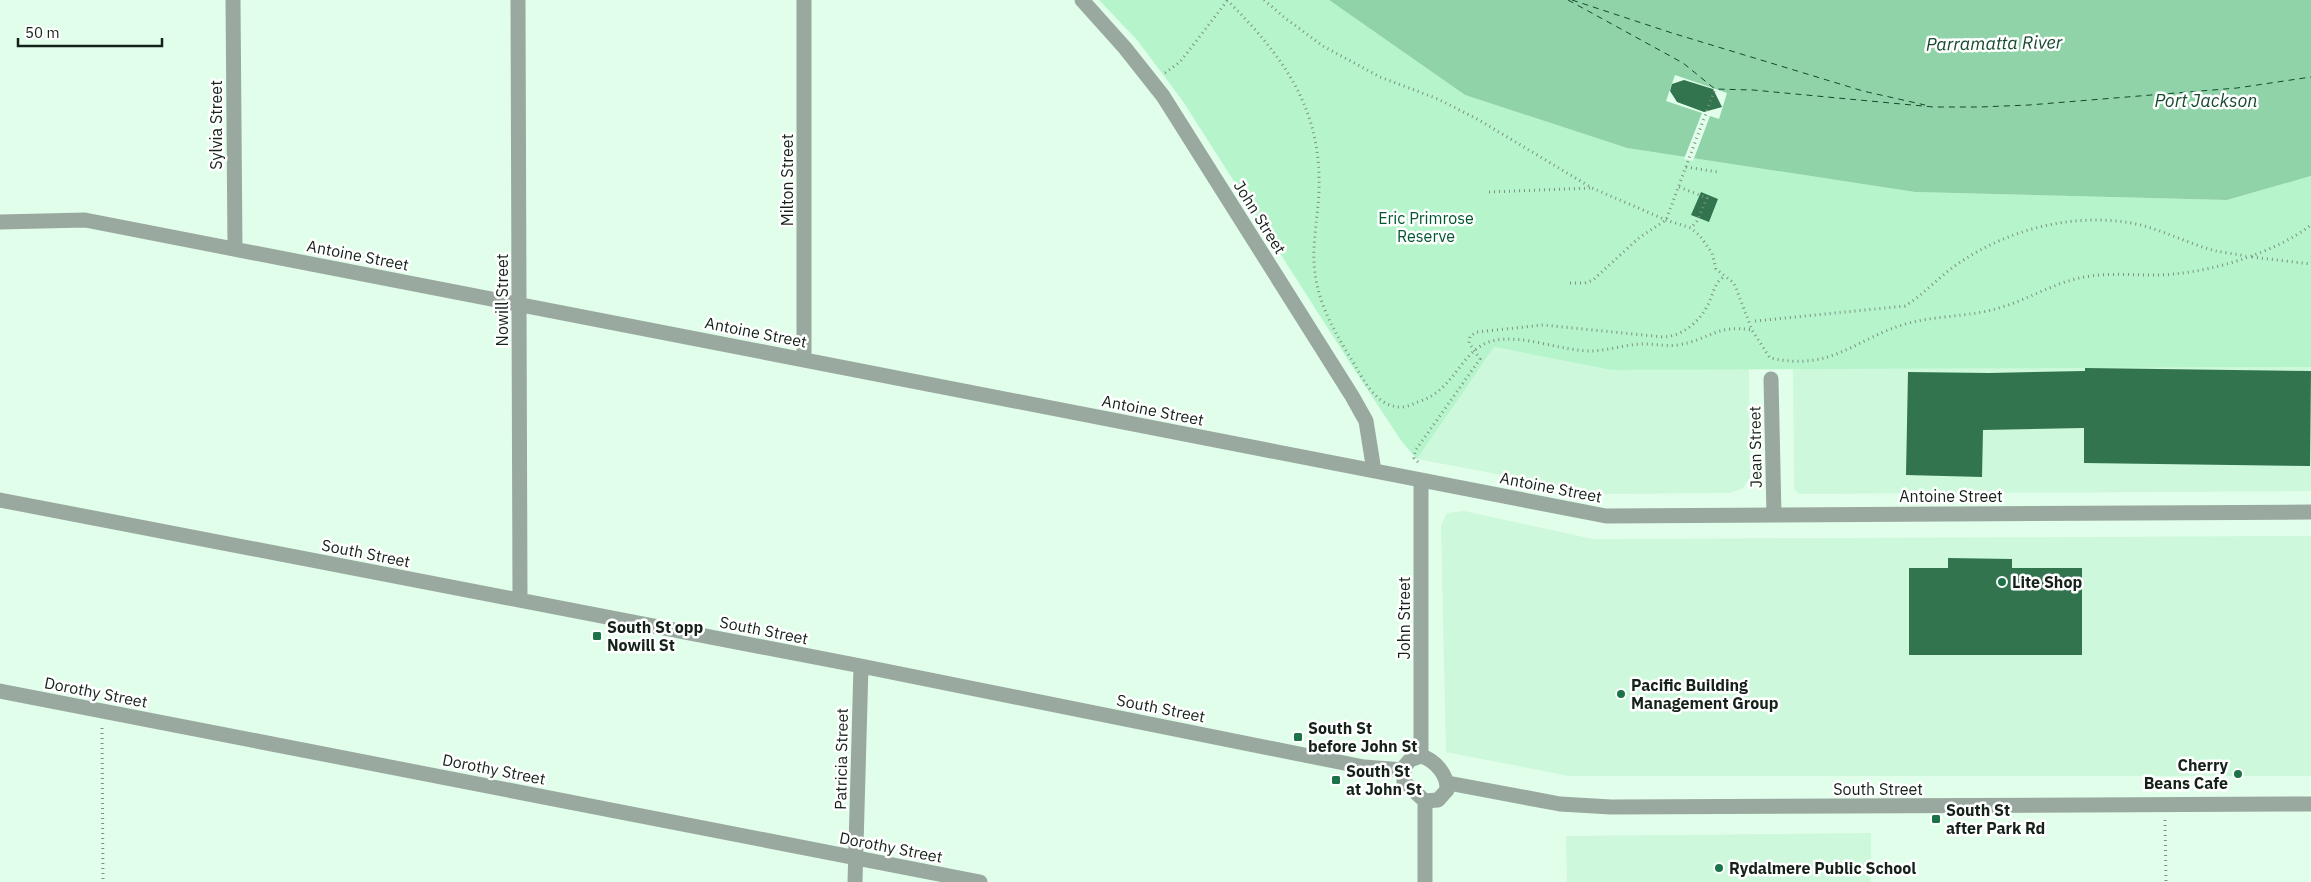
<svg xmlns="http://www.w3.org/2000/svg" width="2311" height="882" font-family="'IBM Plex Sans',sans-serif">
<rect width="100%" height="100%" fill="#e1feea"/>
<path fill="#cdf8dc" d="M 1493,347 L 1611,370 L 1749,368 L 1750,478 L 1743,488 L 1730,493 L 1604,494 L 1417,459 Z
M 2311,367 L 2311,491 L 1798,494 L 1794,488 L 1793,369 Z
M 1464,511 L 1593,539 L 2311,536 L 2311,776 L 1569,776 L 1446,752 L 1441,526 L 1447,513 Z
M 1871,833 L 1871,882 L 1567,882 L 1566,836 Z"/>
<path fill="#b6f5cc" d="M 1099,0 L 1329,0 L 1465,95 L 1627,148 L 1915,192 L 2227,200 L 2311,176 L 2311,367 L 1611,370 L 1494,347 L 1417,459 L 1402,442 L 1352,366 L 1182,100 L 1137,40 Z"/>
<path fill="#90d3a9" d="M 1329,0 L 2311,0 L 2311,176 L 2227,200 L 1915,192 L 1627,148 L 1465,95 Z"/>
<path fill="#e1feea" d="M 1675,75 L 1727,93 L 1719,119 L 1710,116 L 1693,161 L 1684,159 L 1702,113 L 1666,101 Z"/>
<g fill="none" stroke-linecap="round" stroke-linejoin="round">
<path stroke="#15492d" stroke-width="1" stroke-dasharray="6 5" stroke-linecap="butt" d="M 1568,0 L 1683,63 L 1715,89 L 1753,90 L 1933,107 L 1980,107 L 2029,105 L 2237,88 L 2311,77
M 1572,0 L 1672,33 L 1863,91 L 1925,105"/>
</g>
<path fill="#31744e" d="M 1684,80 L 1713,89 L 1722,107 L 1704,112 L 1677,102 L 1670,91 L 1672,84 Z
M 1701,192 L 1718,199 L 1709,222 L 1691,215 Z
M 2085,368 L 2311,371 L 2310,466 L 2084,463 L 2084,428 L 1983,430 L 1982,477 L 1906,475 L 1908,372 L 1989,373 L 2085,371 Z
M 1948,558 L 2012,559 L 2012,568 L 2082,568 L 2082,655 L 1909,655 L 1909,568 L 1948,568 Z"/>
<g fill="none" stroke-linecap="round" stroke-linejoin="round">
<path stroke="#7c9183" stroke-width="3" stroke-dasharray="1 4" stroke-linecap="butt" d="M 1227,0 C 1278,51 1318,102 1319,177 C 1320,201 1315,225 1314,249 C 1312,291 1329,323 1350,357 C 1362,376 1375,408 1402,407 C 1407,407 1413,404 1418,402 C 1456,390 1460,350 1492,341 C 1522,333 1562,352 1594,351 C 1609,350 1624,345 1640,344 C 1653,343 1666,347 1678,345 C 1709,340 1716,324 1752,330
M 1264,0 L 1285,18 L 1323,46 L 1380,77 L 1438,99 L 1479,120 L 1592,188 L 1666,220 L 1691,228 L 1700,236 L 1712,253 L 1716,269 L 1734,283 L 1752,330 L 1770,358 C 1834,372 1854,338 1909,323 C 1939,315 1972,317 2002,307 C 2032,298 2058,280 2091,276 C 2118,272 2146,277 2174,274 C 2217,270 2276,252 2311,225
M 1165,73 L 1180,62 L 1227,1
M 1686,167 L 1718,172
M 1679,187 L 1707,198 L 1697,221 L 1691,228
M 1489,192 L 1592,188
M 2252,257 L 2311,264
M 1570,283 L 1585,283 L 1593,280 L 1640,237 L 1666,220 L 1715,89
M 1755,321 L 1905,306 C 1926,293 1941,274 1962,261 C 2009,230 2069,214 2125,222 C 2156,226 2185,243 2216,251 C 2225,253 2236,254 2246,256
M 1418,462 L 1414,458 L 1415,451 L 1480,359 L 1469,343 L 1470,336 L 1477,332 L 1543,325 L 1663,337 C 1684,336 1702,320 1710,300 C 1714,291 1715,282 1724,277
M 102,728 L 103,882
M 2165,820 L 2166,882"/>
<path stroke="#9aa99f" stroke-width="15" d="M 233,0 L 235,249
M 518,0 L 520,600
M 804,0 L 804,359
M 1082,0 L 1125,48 L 1163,96 L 1352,396 L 1366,421 L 1374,471
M 0,222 L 85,220 L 1606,516 L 2311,512
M 1771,379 L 1774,515
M 1421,480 L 1421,756
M 0,500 L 861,666 L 1364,767 L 1403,770
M 0,691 L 980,882
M 1421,756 C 1435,760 1448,775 1447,790 L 1438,800 L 1425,801 L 1404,782 L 1404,767 L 1410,760 Z
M 1448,783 L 1560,804 L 1611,807 L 2311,804
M 855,882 L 861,666
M 1425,882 L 1425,801"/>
</g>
<g fill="#1b7347" stroke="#fff" stroke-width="2">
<circle cx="2002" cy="582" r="5"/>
<rect x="592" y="631" width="10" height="10" rx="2.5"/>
<circle cx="1621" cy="694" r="5"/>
<rect x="1293" y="732" width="10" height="10" rx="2.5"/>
<circle cx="2238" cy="774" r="5"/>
<rect x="1331" y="775" width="10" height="10" rx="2.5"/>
<rect x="1931" y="814" width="10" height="10" rx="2.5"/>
<circle cx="1719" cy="868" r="5"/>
</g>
<g text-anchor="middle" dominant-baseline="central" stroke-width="5" stroke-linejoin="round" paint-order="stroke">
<g font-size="16" fill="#15221a" stroke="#fff">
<text transform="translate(216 125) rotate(-90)">Sylvia Street</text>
<text transform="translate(787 180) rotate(-90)">Milton Street</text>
<text transform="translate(1260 217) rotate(58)">John Street</text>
<text transform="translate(358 255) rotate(11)">Antoine Street</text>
<text transform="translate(502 300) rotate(-90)">Nowill Street</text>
<text transform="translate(756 332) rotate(11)">Antoine Street</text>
<text transform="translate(1153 410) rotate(11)">Antoine Street</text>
<text transform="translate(1755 447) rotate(-91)">Jean Street</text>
<text transform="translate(1551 487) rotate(11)">Antoine Street</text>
<text x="1951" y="496">Antoine Street</text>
<text transform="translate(366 553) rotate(11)">South Street</text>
<text transform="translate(1404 618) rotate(-90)">John Street</text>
<text transform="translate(764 630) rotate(11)">South Street</text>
<text transform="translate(96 692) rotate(11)">Dorothy Street</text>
<text transform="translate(1161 708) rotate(11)">South Street</text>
<text transform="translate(841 759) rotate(-89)">Patricia Street</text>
<text transform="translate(494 769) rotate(11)">Dorothy Street</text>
<text x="1878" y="789">South Street</text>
<text transform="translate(891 847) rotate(11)">Dorothy Street</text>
</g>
<g font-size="16" fill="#005730" stroke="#fff">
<text x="1426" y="218">Eric Primrose<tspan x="1426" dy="18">Reserve</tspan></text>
</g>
<g font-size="16" font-weight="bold" fill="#15221a" stroke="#fff" text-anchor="start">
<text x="2012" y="582">Lite Shop</text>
<text x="607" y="627">South St opp<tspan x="607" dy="18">Nowill St</tspan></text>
<text x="1631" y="685">Pacific Building<tspan x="1631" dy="18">Management Group</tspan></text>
<text x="1308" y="728">South St<tspan x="1308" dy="18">before John St</tspan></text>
<text x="2228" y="765" text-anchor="end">Cherry<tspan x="2228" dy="18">Beans Cafe</tspan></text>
<text x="1346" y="771">South St<tspan x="1346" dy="18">at John St</tspan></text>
<text x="1946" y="810">South St<tspan x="1946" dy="18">after Park Rd</tspan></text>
<text x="1729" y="868">Rydalmere Public School</text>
</g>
<g font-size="18" font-style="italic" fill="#15492d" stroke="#fff">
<text transform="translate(1994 43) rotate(-1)">Parramatta River</text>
<text x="2206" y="100">Port Jackson</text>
</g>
</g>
<path d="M18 38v8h144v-8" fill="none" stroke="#15221a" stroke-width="2.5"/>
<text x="25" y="38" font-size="15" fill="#15221a" stroke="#ffffff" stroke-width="4" paint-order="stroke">50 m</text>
</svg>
